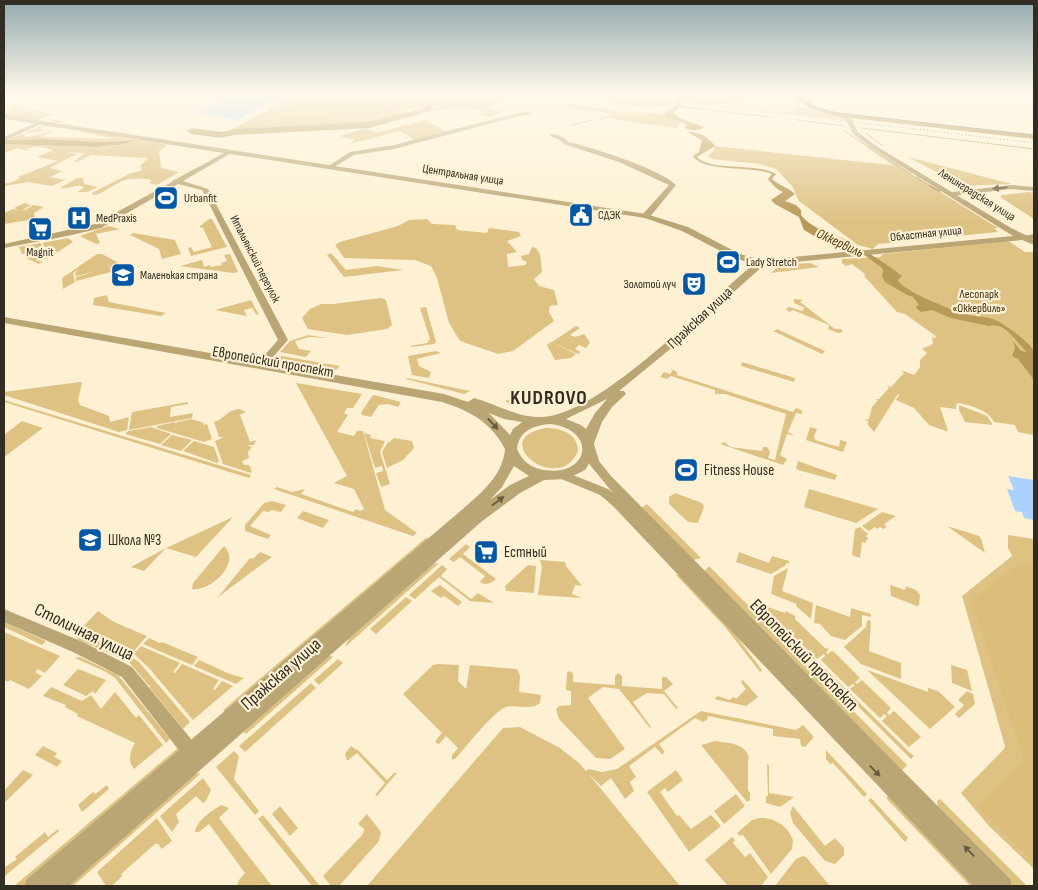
<svg xmlns="http://www.w3.org/2000/svg" width="1038" height="890" font-family="'Sofia Sans Condensed',sans-serif">
<rect width="100%" height="100%" fill="#fef1d3"/>
<path fill="#dec284" d="M 293,96 L 308,96 L 271,123 L 297,123 L 298,120 L 310,122 L 343,117 L 366,118 L 389,112 L 410,110 C 396,116 382,120 368,124 L 229,131 Z
M 652,96 L 747,96 C 725,113 679,100 652,96 Z
M 10,106 L 53,114 L 38,120 L 4,115 L 13,115 L 4,113 L 14,108 L 8,107 L 4,108 Z
M 803,107 L 845,120 L 782,113 L 793,111 L 794,108 Z
M 426,120 L 447,132 L 415,140 L 400,131 L 350,144 L 356,140 L 339,136 L 367,128 L 375,133 Z
M 45,125 L 60,127 L 41,137 L 118,139 L 80,132 L 83,131 L 168,145 L 159,151 L 161,168 L 179,172 L 157,185 L 149,183 L 152,180 C 147,179 130,178 125,180 C 114,183 105,194 93,195 L 92,193 L 131,173 L 141,171 L 142,167 L 139,167 L 148,158 L 91,155 L 77,162 L 73,162 L 86,152 L 78,156 L 83,153 L 66,152 L 77,154 L 49,168 L 62,171 L 50,177 L 65,180 L 52,186 L 28,182 L 4,186 L 4,183 L 10,183 L 21,178 L 18,177 L 58,161 L 37,157 L 53,150 C 43,147 38,145 27,149 L 28,151 L 18,148 L 4,153 L 4,144 L 97,147 L 111,146 L 135,139 L 101,142 L 46,139 L 8,140 L 21,134 L 26,135 L 23,137 C 31,138 49,132 57,128 L 48,126 L 40,128 L 44,130 L 42,131 L 24,133 Z
M 714,146 L 891,165 L 896,167 L 866,147 L 868,147 L 998,228 L 994,228 L 998,232 L 878,244 L 873,249 L 858,245 L 799,201 L 792,186 L 776,169 L 760,164 L 712,159 L 708,156 L 714,150 Z
M 908,157 L 1012,184 L 958,186 L 946,179 L 948,178 Z
M 77,178 L 83,178 L 84,184 L 98,187 L 87,192 L 78,192 L 84,187 C 75,183 69,190 60,188 Z
M 1029,192 L 1034,193 L 1034,219 L 1000,197 L 1002,195 Z
M 25,203 L 31,205 L 21,211 L 27,209 L 33,205 L 44,207 L 34,213 L 35,219 L 4,224 L 4,213 L 13,209 L 19,211 L 14,208 Z
M 209,219 L 212,219 L 227,247 L 191,256 L 188,248 L 191,247 L 194,252 L 212,247 L 203,228 L 199,227 Z
M 427,219 L 432,224 L 455,225 L 457,230 L 487,233 L 489,228 L 519,232 L 521,236 L 507,241 L 517,252 L 507,254 L 508,267 L 525,265 L 527,262 L 522,260 L 521,256 L 529,254 L 532,247 L 536,248 L 540,254 L 542,272 L 534,279 L 539,286 L 554,290 L 558,305 L 550,306 L 549,312 L 554,321 L 513,351 L 498,354 L 460,341 L 449,323 L 437,278 L 431,266 L 415,260 L 344,258 L 335,245 L 340,242 L 398,226 L 409,220 Z
M 108,226 L 120,229 L 96,234 L 100,243 L 96,244 L 80,236 Z
M 133,233 L 175,240 L 181,254 L 162,259 L 159,249 L 130,235 Z
M 68,238 L 73,242 L 58,252 L 50,250 L 51,247 L 45,247 L 42,243 Z
M 1008,241 L 1025,252 L 1034,252 L 1034,435 L 1018,432 L 1015,425 L 994,422 C 987,409 973,407 960,403 L 956,404 L 956,409 L 940,407 L 948,431 L 946,431 L 929,425 L 914,408 L 896,400 L 899,395 L 898,394 L 874,432 L 868,425 L 868,421 L 864,420 L 869,419 L 872,407 L 878,400 L 875,399 L 879,399 L 889,388 L 887,385 L 891,387 L 904,373 L 901,370 L 914,375 L 920,367 L 920,360 L 927,353 L 922,349 L 933,344 L 932,338 L 937,337 L 905,314 L 897,312 L 864,276 L 865,274 L 852,264 L 846,266 L 842,263 L 842,259 L 880,257 L 883,254 Z
M 40,243 L 43,247 L 40,249 L 38,253 L 43,253 L 33,257 L 36,258 L 48,254 L 45,252 L 57,253 L 48,259 L 40,257 L 36,260 L 43,262 L 39,264 L 26,258 L 32,256 L 29,255 L 30,253 L 41,247 L 25,250 L 28,254 L 22,254 L 19,247 Z
M 331,253 L 346,270 L 377,266 L 403,270 L 344,277 L 327,255 Z
M 97,254 L 102,254 L 128,268 L 112,272 L 108,262 L 111,272 L 76,281 L 76,277 L 97,271 L 76,276 L 75,273 L 79,269 L 73,273 L 75,282 L 61,290 L 63,289 L 62,278 Z
M 230,254 L 238,272 L 233,273 L 180,266 L 202,260 L 204,267 L 210,265 L 211,267 L 222,265 L 221,263 L 227,261 L 224,255 Z
M 810,263 L 819,267 L 771,273 L 780,265 Z
M 107,295 L 109,302 L 166,313 L 161,316 L 93,305 L 94,298 Z
M 381,298 L 386,300 L 392,325 L 387,329 L 347,335 L 308,329 L 302,318 L 310,309 L 321,304 L 333,304 Z
M 794,299 L 803,300 L 800,302 L 835,329 L 841,329 L 843,332 L 838,333 L 828,329 L 829,325 L 793,310 L 789,312 L 786,309 L 789,307 L 802,311 L 805,308 L 794,303 Z
M 251,300 L 259,315 L 256,314 L 252,308 L 244,310 L 247,316 L 215,310 Z
M 426,307 L 436,342 L 434,344 L 412,347 L 410,346 L 427,343 L 430,339 L 420,308 Z
M 576,326 L 580,328 L 570,335 L 575,337 L 584,334 L 590,342 L 586,348 L 579,345 L 575,349 L 581,352 L 578,354 L 552,342 Z
M 778,329 L 779,330 L 825,351 L 822,354 L 773,331 Z
M 308,335 L 328,338 L 309,337 L 295,341 L 299,349 L 311,351 L 306,357 L 280,352 L 290,341 Z
M 551,342 L 552,342 L 576,354 L 571,358 L 555,360 L 547,345 Z
M 436,351 L 441,353 L 417,359 L 419,366 L 431,372 L 429,378 L 412,375 L 408,356 Z
M 281,356 L 340,366 L 336,370 L 278,360 Z
M 742,362 L 795,378 L 794,382 L 741,366 Z
M 669,367 L 677,372 L 677,375 L 793,412 L 796,408 L 801,410 L 803,414 L 796,413 L 788,432 L 795,436 L 787,434 L 780,455 L 787,459 L 783,465 L 720,444 L 725,442 L 730,447 L 762,451 L 763,447 L 767,447 L 770,452 L 768,458 L 775,460 L 786,414 L 725,394 L 715,394 L 715,390 L 671,376 L 667,379 L 660,377 L 664,372 L 670,374 L 673,370 Z
M 407,378 L 470,391 L 464,394 L 406,379 Z
M 80,382 L 82,383 L 78,400 L 80,405 L 109,416 L 110,422 L 129,417 L 127,430 L 119,432 L 4,395 L 4,392 Z
M 296,383 L 362,394 L 353,408 L 347,408 L 344,413 L 348,415 L 337,432 L 354,436 L 357,431 L 363,431 L 385,510 L 417,533 L 413,536 L 274,489 L 277,487 L 292,492 L 305,489 L 301,494 L 353,512 L 356,509 L 360,511 L 364,509 L 354,489 L 334,483 L 347,476 Z
M 581,391 L 583,395 L 516,406 L 506,402 L 506,400 L 517,401 Z
M 374,395 L 401,402 L 398,407 L 388,404 L 379,405 L 371,417 L 362,415 L 361,413 L 372,396 Z
M 4,400 L 251,475 L 249,478 L 4,402 Z
M 188,402 L 188,404 L 171,407 L 170,417 L 193,413 L 192,418 L 129,430 L 132,412 Z
M 959,405 L 987,416 L 993,425 L 965,422 L 959,410 Z
M 240,409 L 246,412 L 235,417 L 240,415 L 250,442 L 256,440 L 254,445 L 246,445 L 252,447 L 248,452 L 249,458 L 242,461 L 244,465 L 249,465 L 252,471 L 251,473 L 223,464 L 215,441 L 224,437 L 219,437 L 214,422 C 223,420 228,409 240,409 Z
M 191,419 L 204,423 L 203,425 L 207,424 L 212,439 L 204,442 L 157,428 L 157,426 L 175,422 L 176,424 L 177,422 Z
M 22,421 L 43,428 L 4,457 L 4,435 Z
M 151,427 L 171,434 L 160,444 L 125,434 L 128,431 Z
M 810,427 L 817,429 L 814,436 L 815,440 L 839,447 L 840,440 L 847,442 L 843,452 L 806,440 Z
M 546,428 C 560,428 578,433 578,451 C 559,497 485,438 546,428 Z
M 364,433 L 371,435 L 370,438 L 385,441 L 380,452 L 390,484 L 381,487 L 376,473 L 383,471 L 382,466 L 375,468 Z
M 172,435 L 192,440 L 181,451 L 161,445 Z
M 394,438 L 412,441 L 414,448 L 403,460 L 387,468 L 382,452 L 388,442 L 390,442 Z
M 194,441 L 214,447 L 219,461 L 217,463 L 183,451 Z
M 798,461 L 837,475 L 835,480 L 798,470 L 796,468 Z
M 809,489 L 878,509 L 856,523 L 804,507 Z
M 675,493 L 702,503 L 704,507 L 698,523 L 688,522 L 669,504 L 669,497 Z
M 272,501 L 286,505 L 281,512 L 271,510 L 269,512 L 263,511 L 250,526 L 271,535 L 268,539 L 245,531 L 245,525 L 264,503 Z
M 647,504 L 701,558 L 693,560 L 641,508 Z
M 303,511 L 329,520 L 323,528 L 297,518 Z
M 882,512 L 896,516 L 884,524 L 887,527 L 883,529 L 880,527 L 877,529 L 875,527 L 869,531 L 862,526 Z
M 233,517 L 196,557 L 166,548 L 144,571 L 131,567 L 166,548 Z
M 947,526 L 979,536 L 981,538 L 985,553 Z
M 860,527 L 868,534 L 866,536 L 869,539 L 866,540 L 866,543 L 862,542 L 860,558 L 852,555 L 855,529 Z
M 1008,535 L 1034,539 L 1034,869 L 989,826 L 961,793 L 1004,749 L 1005,746 L 962,596 L 1012,556 L 1008,548 Z
M 427,537 L 428,541 L 226,713 L 223,710 Z
M 466,544 L 470,547 L 463,554 L 496,579 C 491,583 486,586 480,582 L 485,576 L 460,557 L 454,562 L 449,559 Z
M 224,546 C 242,563 210,592 192,589 L 193,583 Z
M 260,552 L 272,557 L 218,597 L 250,558 L 253,559 Z
M 739,552 L 769,563 L 772,556 L 789,561 L 789,564 L 786,563 L 786,565 L 771,574 L 736,562 Z
M 540,560 L 565,562 L 566,566 L 582,586 L 575,585 L 572,594 L 582,598 L 538,595 L 542,567 Z
M 439,563 L 345,647 L 349,638 L 433,564 Z
M 442,565 L 447,569 L 441,576 L 471,599 L 478,593 L 494,603 L 470,601 L 439,577 L 415,599 L 409,595 Z
M 528,565 L 536,566 L 534,593 L 506,591 L 505,586 Z
M 709,566 L 907,765 L 900,772 L 704,572 Z
M 788,568 L 782,591 L 813,603 L 811,619 L 796,606 L 797,604 L 771,594 L 774,576 Z
M 676,575 L 680,575 L 728,625 L 762,670 L 760,672 L 725,627 Z
M 440,585 L 462,602 L 458,606 L 444,596 L 441,598 L 431,591 Z
M 890,585 L 905,590 L 906,586 L 916,590 L 920,595 L 919,605 L 917,606 L 891,596 Z
M 406,597 L 412,601 L 376,634 L 370,629 Z
M 762,605 L 785,613 L 786,611 L 795,616 L 795,619 L 825,648 L 829,649 L 826,652 L 827,654 L 832,651 L 834,652 L 860,678 L 855,682 L 857,684 L 862,680 L 891,708 L 887,713 L 889,715 L 894,711 L 921,737 L 909,747 L 882,721 L 887,716 L 884,714 L 880,718 L 850,689 L 855,685 L 853,684 L 848,687 L 821,660 L 825,656 L 824,654 L 817,659 Z
M 816,605 L 850,617 L 851,608 L 871,614 L 871,617 L 862,615 L 862,626 L 845,640 L 831,636 L 820,624 L 814,623 Z
M 98,611 L 114,622 L 147,636 L 132,653 L 125,648 L 81,629 Z
M 867,620 L 871,621 L 869,651 L 901,663 L 901,679 L 861,664 L 844,647 L 866,627 Z
M 4,622 L 46,641 L 42,645 L 4,627 Z
M 76,631 L 120,649 L 139,662 L 190,722 L 183,729 L 149,687 L 151,685 L 148,685 L 129,662 L 77,639 L 78,638 L 75,636 Z
M 4,632 L 60,656 L 45,673 L 38,669 L 35,672 L 42,676 L 29,689 L 10,680 L 8,682 L 4,680 Z
M 149,638 L 160,643 L 162,642 L 198,657 L 192,665 L 143,644 Z
M 141,646 L 180,663 L 173,672 L 175,673 L 182,664 L 219,680 L 213,689 L 215,690 L 222,681 L 233,686 L 193,720 L 149,668 L 134,654 Z
M 808,652 L 910,753 L 914,756 L 911,759 L 805,654 Z
M 331,656 L 333,657 L 246,734 L 243,731 L 326,657 Z
M 80,657 L 118,675 L 170,739 L 166,743 L 115,678 L 106,672 L 75,658 Z
M 338,659 L 343,663 L 319,685 L 314,680 Z
M 199,660 L 230,674 L 244,678 L 236,684 L 194,666 Z
M 438,664 L 459,665 L 458,681 L 466,689 L 470,665 L 517,669 L 520,676 L 519,692 L 541,695 L 540,703 C 531,711 517,704 506,707 C 494,711 466,747 456,758 L 452,760 L 452,755 L 458,748 L 446,736 L 439,744 L 436,743 L 436,740 L 442,733 L 403,694 L 433,665 Z
M 951,665 L 967,670 L 972,691 L 952,683 Z
M 78,669 L 106,680 L 95,694 L 93,691 L 86,696 L 63,685 Z
M 867,670 L 928,692 L 928,688 L 938,691 L 955,707 L 930,729 Z
M 569,671 L 573,673 L 573,682 L 615,685 L 615,676 L 618,673 L 622,676 L 622,686 L 662,689 L 662,677 L 666,677 L 673,684 L 664,691 L 678,708 L 676,709 L 664,694 L 647,693 L 633,702 L 651,727 L 650,728 L 619,689 L 603,687 L 588,698 L 625,749 L 610,759 L 596,758 L 559,719 L 556,709 L 559,706 L 571,705 L 571,691 L 566,690 L 567,673 Z
M 743,680 L 758,697 L 746,706 L 714,699 L 718,696 L 729,700 L 734,697 L 736,699 L 746,689 L 741,682 Z
M 311,683 L 316,688 L 245,752 L 239,746 Z
M 51,687 L 82,701 L 91,695 L 101,709 L 115,692 L 136,718 L 139,715 L 163,745 L 134,769 C 128,761 129,753 135,743 L 77,716 L 78,714 L 65,707 L 66,705 L 43,696 Z
M 967,691 L 973,694 L 975,704 L 959,718 L 955,714 L 964,705 L 958,700 Z
M 701,711 L 796,730 L 803,725 L 814,737 L 805,747 L 801,746 L 800,739 L 773,736 L 773,729 L 708,716 L 707,720 L 703,722 L 695,718 L 659,744 L 664,751 L 663,755 L 655,747 L 629,766 L 636,777 L 630,782 L 634,791 L 625,799 L 611,778 L 601,786 L 588,773 L 680,886 L 367,886 L 503,728 L 520,727 L 560,748 L 579,763 L 586,771 L 589,769 L 602,772 L 617,769 Z
M 715,741 C 728,743 747,743 749,759 L 748,759 L 748,791 L 750,792 L 750,800 L 747,802 L 701,745 Z
M 43,746 L 57,753 L 54,757 L 62,761 L 57,767 L 35,755 Z
M 351,746 L 356,750 L 357,749 L 387,780 L 394,773 L 397,773 L 377,796 L 375,795 L 385,783 L 357,753 L 347,761 L 345,754 Z
M 178,748 L 178,755 L 23,886 L 14,886 Z
M 826,750 L 867,794 L 864,797 L 833,763 L 830,764 L 826,759 Z
M 234,751 L 239,756 L 234,779 L 259,811 L 255,815 L 216,767 Z
M 767,764 L 769,765 L 769,793 L 794,797 L 780,807 L 766,803 L 766,796 L 768,796 Z
M 23,770 L 33,775 L 4,803 L 4,791 Z
M 676,770 L 683,780 L 668,792 L 665,788 L 660,792 L 677,816 L 679,815 L 691,829 L 711,815 L 721,826 L 689,852 L 647,792 Z
M 199,773 L 200,774 L 189,784 L 73,886 L 65,886 L 194,774 Z
M 203,778 L 211,790 L 206,801 L 203,803 L 196,796 L 176,814 L 179,822 L 172,832 L 160,816 Z
M 107,785 L 109,789 L 82,812 L 78,805 L 93,792 L 95,794 Z
M 736,794 L 745,806 L 724,824 L 714,811 Z
M 889,795 L 975,886 L 970,886 L 886,798 Z
M 871,798 L 908,838 L 905,842 L 868,800 Z
M 940,799 L 1027,886 L 1013,886 L 939,811 L 937,801 Z
M 221,805 L 229,808 L 219,818 L 272,886 L 263,886 L 262,884 L 260,886 L 237,886 L 239,880 L 245,873 L 209,824 L 199,832 L 195,832 C 196,821 213,810 221,805 Z
M 280,806 L 298,828 L 290,836 L 272,814 Z
M 793,806 L 825,846 L 835,838 L 844,848 L 844,855 L 835,864 L 825,861 L 793,823 L 790,813 Z
M 367,814 L 381,832 L 379,841 L 339,886 L 331,886 L 323,876 L 363,834 L 364,829 L 358,824 Z
M 263,815 L 320,886 L 312,886 L 258,819 Z
M 157,818 L 172,841 L 162,849 L 158,844 L 155,844 L 121,874 L 122,876 L 112,886 L 106,886 L 97,872 Z
M 760,818 C 774,817 788,826 793,840 L 792,849 L 771,874 L 743,835 L 740,836 L 737,833 L 752,820 Z
M 58,829 L 59,831 L 5,876 L 4,868 L 17,859 L 15,857 L 45,832 L 48,837 Z
M 732,837 L 735,840 L 733,843 L 745,857 L 750,853 L 768,877 L 761,886 L 728,886 L 705,860 Z
M 803,856 L 806,857 L 830,886 L 775,886 L 796,859 Z"/>
<path fill="#dcbe7a" d="M 308,96 L 500,96 L 499,102 L 491,104 L 489,108 L 504,111 L 490,117 L 482,115 L 480,111 L 468,108 L 435,111 L 421,108 L 396,110 L 366,118 L 343,117 L 310,122 L 298,120 L 297,123 L 270,124 Z
M 549,96 L 626,96 L 675,102 L 675,105 L 639,107 L 603,101 L 617,100 L 615,97 Z
M 563,103 L 583,105 L 622,112 L 665,114 L 679,121 L 680,123 L 677,128 L 617,120 L 607,113 L 572,109 Z
M 1022,564 L 1034,564 L 1034,862 L 977,807 L 1024,760 L 971,600 C 989,588 1002,572 1022,564 Z"/>
<path fill="#b79a57" d="M 677,96 L 684,96 L 680,104 L 686,107 L 680,107 L 674,113 L 679,118 L 704,127 C 699,131 690,131 685,128 L 687,124 L 670,118 L 665,114 L 666,110 L 670,110 L 676,105 L 676,100 L 679,98 Z
M 687,132 C 701,132 708,137 715,146 L 697,157 C 711,172 756,162 776,174 L 772,179 C 779,186 788,187 795,194 L 785,201 L 796,205 L 801,210 L 801,215 C 816,233 836,233 857,246 C 872,255 888,265 902,276 L 898,280 C 902,291 954,311 966,314 C 975,317 984,316 993,319 C 1005,324 1022,337 1031,347 C 1037,355 1034,370 1034,380 L 1018,359 L 1012,356 L 1015,348 L 1013,341 L 1021,351 L 1027,352 C 1017,344 1006,321 989,326 L 951,318 L 932,310 L 921,312 L 917,309 L 916,306 L 919,305 L 913,297 L 907,295 L 885,282 L 882,277 L 883,270 L 881,267 L 856,249 L 833,239 L 818,238 L 804,230 L 799,217 L 775,204 L 771,200 L 783,192 C 777,190 772,184 768,179 L 772,174 C 754,166 701,172 693,156 L 699,152 L 702,140 Z
M 46,139 L 101,142 L 135,140 L 124,144 L 97,147 L 4,144 L 4,140 Z"/>
<g fill="none" stroke-linecap="round" stroke-linejoin="round">
<path stroke="#b79a57" stroke-width="1" d="M 683,107 L 769,117
M 4,114 L 40,119
M 599,119 L 613,116
M 51,120 L 62,122
M 797,120 L 845,126
M 572,125 L 592,120
M 861,128 L 1034,149
M 844,131 L 911,174
M 866,133 L 883,146
M 916,177 L 932,187"/>
<path stroke="#b79a57" stroke-width="2" d="M 930,186 L 939,191"/>
<path fill="#b79a57" fill-rule="evenodd" d="M 428,107 L 431,107 L 431,111 L 369,128 L 234,135 L 222,138 L 191,134 L 187,131 L 191,128 L 222,132 L 234,129 L 369,122 Z"/>
</g>
<path fill="#acd1fe" d="M 233,96 L 283,96 L 238,120 L 197,113 Z
M 1008,476 L 1034,480 L 1034,520 L 1024,518 L 1022,512 L 1015,511 L 1007,489 L 1014,490 Z"/>
<g fill="none" stroke-linecap="round" stroke-linejoin="round">
<path fill="#baa575" fill-rule="evenodd" d="M 529,111 L 531,114 L 515,117 L 394,149 L 354,155 L 332,168 L 327,167 L 350,152 L 394,145 L 513,114 Z
M 38,122 L 43,123 L 4,141 L 4,137 Z
M 550,134 C 557,133 564,137 568,142 C 594,148 658,168 676,185 L 649,218 L 643,218 L 643,214 L 669,185 L 619,162 L 564,144 L 560,140 L 550,136 Z
M 228,151 L 233,152 L 183,181 L 208,189 L 288,340 L 264,367 L 261,368 L 256,365 L 278,340 L 202,190 L 178,184 L 101,228 L 72,235 L 4,248 L 4,244 L 95,224 L 172,182 L 173,180 L 176,179 Z
M 1011,185 L 1034,187 L 1034,191 L 1011,189 L 952,196 L 949,194 L 952,192 Z
M 1034,234 L 1034,238 L 1024,239 L 1020,237 Z
M 589,440 L 593,441 L 599,461 L 611,476 L 1010,879 L 1012,886 L 973,886 L 613,506 L 600,495 L 559,478 L 557,475 L 559,472 L 563,471 L 608,489 L 613,493 L 590,465 L 583,444 Z
M 4,609 L 83,642 L 132,667 L 200,750 L 202,756 L 200,762 L 194,764 L 188,762 L 122,677 L 73,652 L 4,622 Z"/>
<path fill="#baa575" fill-rule="evenodd" d="M 832,113 L 851,118 L 858,132 L 876,146 L 1011,228 L 1034,239 L 1034,245 L 1022,240 L 764,265 L 669,350 L 619,391 L 624,391 L 626,394 L 612,407 L 602,422 L 594,443 L 595,454 L 585,470 L 567,479 L 544,480 L 520,493 L 481,522 L 69,886 L 24,886 L 27,879 L 464,508 C 482,492 503,475 505,449 C 491,422 470,411 442,402 L 4,323 L 4,317 L 444,394 L 468,402 L 474,398 C 496,404 516,417 540,417 C 599,417 707,302 754,264 L 734,258 L 682,231 L 645,218 L 4,119 L 4,115 L 646,214 L 688,227 L 740,254 L 761,260 L 1013,236 L 872,148 L 853,134 L 846,120 L 832,115 ZM 607,399 L 595,413 L 586,429 L 581,425 L 566,419 ZM 489,413 L 504,419 L 522,422 L 513,429 L 510,435 ZM 551,424 C 599,431 588,477 544,470 C 531,468 522,461 517,449 C 519,430 535,425 551,424 ZM 514,466 L 529,476 L 510,485 L 490,500 L 502,487 Z"/>
<path fill="#9e7e2f" fill-rule="evenodd" d="M 792,96 L 799,96 L 814,106 L 835,112 L 1034,135 L 1034,139 L 834,116 L 810,108 Z"/>
<path stroke="#6a6352" stroke-width="1" d="M 799,96 L 817,108 L 837,113 L 1034,135"/>
<path stroke="#6a6352" stroke-width="1" stroke-dasharray="1 2.5" stroke-linecap="butt" d="M 635,96 L 1034,143"/>
</g>
<defs><path id="oneway-solid" d="M-6-.8H1V-3.2L6.5 0L1 3.2V.8H-6Z" transform="scale(1.25)"/></defs>
<g fill="#685d43">
<use href="#oneway-solid" transform="translate(1000 188) rotate(174)"/>
<use href="#oneway-solid" transform="translate(493 424) rotate(47)"/>
<use href="#oneway-solid" transform="translate(498 501) rotate(-37)"/>
<use href="#oneway-solid" transform="translate(875 771) rotate(46)"/>
<use href="#oneway-solid" transform="translate(969 851) rotate(-134)"/>
</g>
<linearGradient id="sky" x2="0" y2="1"><stop stop-color="#94aaae"/><stop offset="0.43" stop-color="#fff9eb"/><stop offset="1" stop-color="#fff9eb" stop-opacity="0"/></linearGradient>
<rect width="1038" height="221" fill="url(#sky)"/>
<defs>
<symbol id="stadium-square" viewBox="-11 -11 22 22"><rect x="-9" y="-9" width="18" height="18" rx="4" fill="#0357a5" stroke="#fef1d3"/><path d="M0-5a6.5 5 0 1 0 0 10a6.5 5 0 1 0 0-10ZM-3.5-1.8h7v3.6h-7Z" fill="#fff"/></symbol>
<symbol id="civic-square" viewBox="-11 -11 22 22"><rect x="-9" y="-9" width="18" height="18" rx="4" fill="#0357a5" stroke="#fef1d3"/><path d="M-.6-6.5H3V-4.5H.6V-3L4-1V1h2V6H-6V1h2V-1L-.6-3ZM-1.2 2.5V6h2.4V2.5Z" fill="#fff"/></symbol>
<symbol id="hospital-square" viewBox="-11 -11 22 22"><rect x="-9" y="-9" width="18" height="18" rx="4" fill="#0357a5" stroke="#fef1d3"/><path d="M-5-5h3v3.5h4V-5h3V5h-3V1.5h-4V5h-3Z" fill="#fff"/></symbol>
<symbol id="supermarket-square" viewBox="-11 -11 22 22"><rect x="-9" y="-9" width="18" height="18" rx="4" fill="#0357a5" stroke="#fef1d3"/><path d="M-6-5.5h2.5l.6 2H6L4.5 2H-2.5L-4.4-4H-6ZM-1.5 3.2a1.3 1.3 0 1 0 .1 0ZM3 3.2a1.3 1.3 0 1 0 .1 0Z" fill="#fff"/></symbol>
<symbol id="school-square" viewBox="-11 -11 22 22"><rect x="-9" y="-9" width="18" height="18" rx="4" fill="#0357a5" stroke="#fef1d3"/><path d="M0-5L7-2L0 1L-7-2ZM-4 1L0 2.5L4 1V4Q0 6-4 4Z" fill="#fff"/></symbol>
<symbol id="theatre-square" viewBox="-11 -11 22 22"><rect x="-9" y="-9" width="18" height="18" rx="4" fill="#0357a5" stroke="#fef1d3"/><path d="M-5-5.5Q0-4 5-5.5V0Q5 5 0 6Q-5 5-5 0ZM-3.3-2.5H-1v1.5H-3.3ZM1-2.5H3.3v1.5H1ZM-2.8 1Q0 5.5 2.8 1Z" fill="#fff"/></symbol>
</defs>
<g fill-rule="evenodd">
<use href="#stadium-square" x="152" y="184" width="28" height="28"/>
<use href="#civic-square" x="567" y="201" width="28" height="28"/>
<use href="#hospital-square" x="65" y="204" width="28" height="28"/>
<use href="#supermarket-square" x="26" y="215" width="28" height="28"/>
<use href="#stadium-square" x="714" y="248" width="28" height="28"/>
<use href="#school-square" x="109" y="261" width="28" height="28"/>
<use href="#theatre-square" x="680" y="270" width="28" height="28"/>
<use href="#stadium-square" x="672" y="456" width="28" height="28"/>
<use href="#school-square" x="76" y="526" width="28" height="28"/>
<use href="#supermarket-square" x="472" y="538" width="28" height="28"/>
</g>
<g text-anchor="middle" dominant-baseline="central" stroke-width="4.5" stroke-linejoin="round" paint-order="stroke">
<g font-size="12" fill="#322d22" stroke="#fef1d3">
<text transform="translate(463 175) rotate(9)">Центральная улица</text>
<text transform="translate(977 195) rotate(32)">Ленинградская улица</text>
<text transform="translate(926 234) rotate(-6)">Областная улица</text>
<text transform="translate(255 259) rotate(63)">Итальянский переулок</text>
</g>
<g font-size="12" fill="#322d22" stroke="#fef1d3" text-anchor="start">
<text x="184" y="198">Urbanfit</text>
<text x="598" y="215">СДЭК</text>
<text x="96" y="218">MedPraxis</text>
<text x="40" y="252" text-anchor="middle">Magnit</text>
<text x="746" y="262">Lady Stretch</text>
<text x="140" y="275">Маленькая страна</text>
<text x="676" y="284" text-anchor="end">Золотой луч</text>
</g>
<g font-size="12" fill="#3f3214" stroke="#fef1d3">
<text x="979" y="294">Лесопарк<tspan x="979" dy="14">«Оккервиль»</tspan></text>
</g>
<g font-size="14" font-style="italic" fill="#554109" stroke="#fef1d3">
<text transform="translate(840 243) rotate(25)">Оккервиль</text>
</g>
<g font-size="15" fill="#322d22" stroke="#fef1d3">
<text transform="translate(700 318) rotate(-43)">Пражская улица</text>
<text transform="translate(273 362) rotate(10)">Европейский проспект</text>
</g>
<g font-size="15" fill="#322d22" stroke="#fef1d3" text-anchor="start">
<text x="704" y="470">Fitness House</text>
<text x="108" y="540">Школа №3</text>
<text x="504" y="552">Естный</text>
</g>
<g font-size="18" fill="#322d22" stroke="#fef1d3">
<text transform="translate(84 632) rotate(26)">Столичная улица</text>
<text transform="translate(804 655) rotate(46)">Европейский проспект</text>
<text transform="translate(281 674) rotate(-41)">Пражская улица</text>
</g>
<g font-size="20" font-weight="bold" letter-spacing="1" fill="#322d22" stroke="#fef1d3">
<text x="549" y="398">KUDROVO</text>
</g>
</g>
<rect width="1038" height="890" fill="none" stroke="#322d22" stroke-width="10"/>
</svg>
